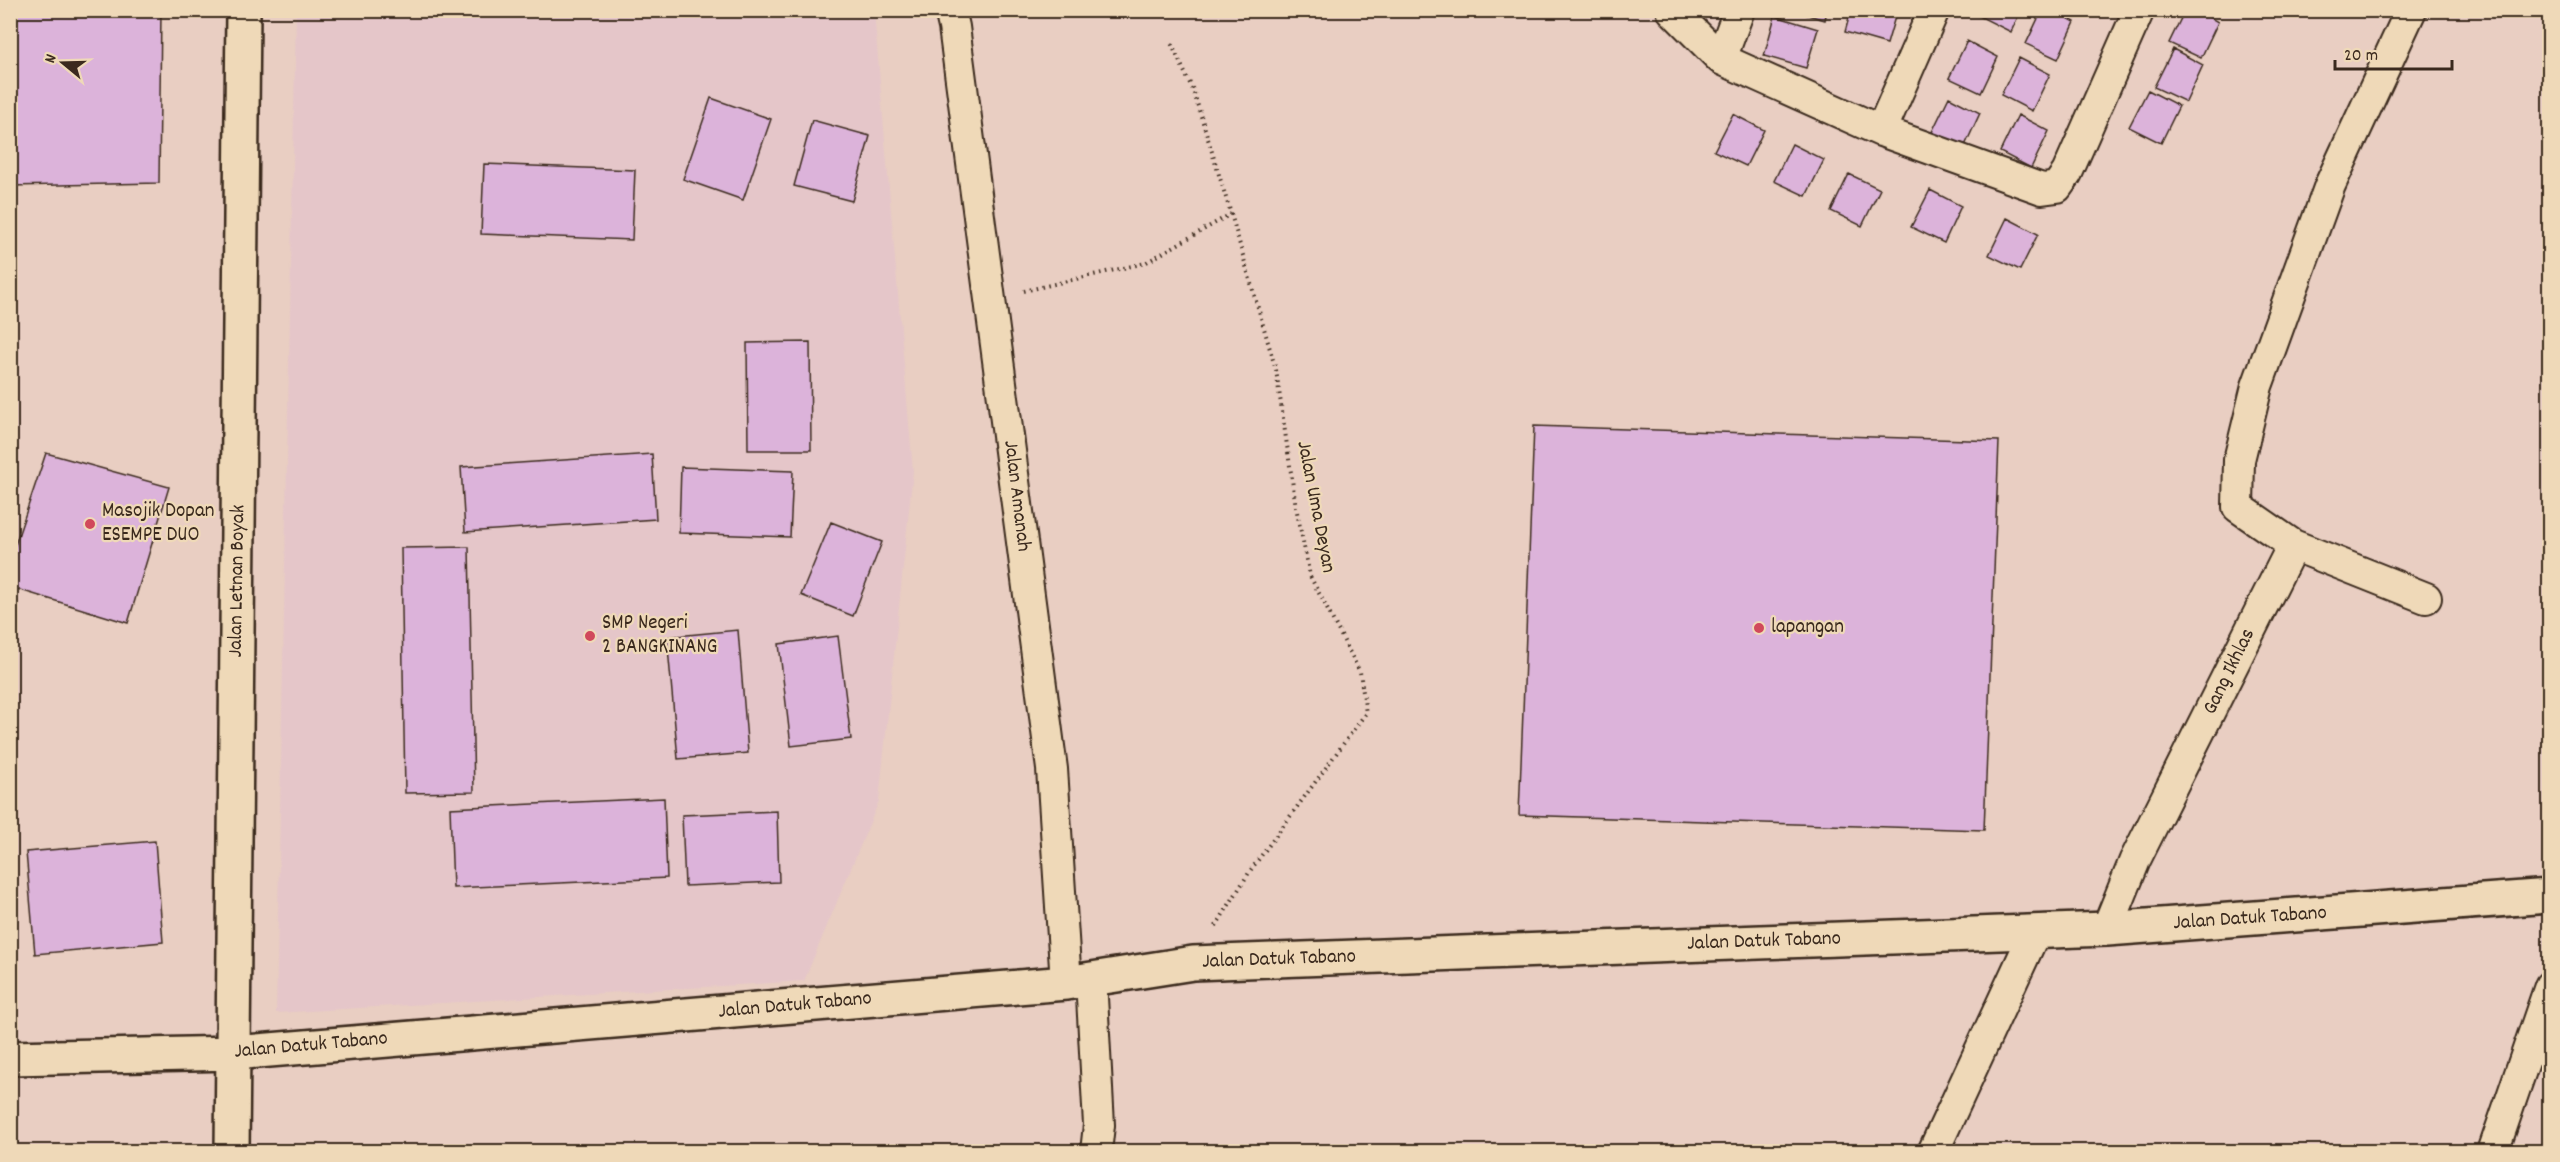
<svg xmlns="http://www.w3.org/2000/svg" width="2560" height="1162" font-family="Dekko,sans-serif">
<rect width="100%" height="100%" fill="#e9cec2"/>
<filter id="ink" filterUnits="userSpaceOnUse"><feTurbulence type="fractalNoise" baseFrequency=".0167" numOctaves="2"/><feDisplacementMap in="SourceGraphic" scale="12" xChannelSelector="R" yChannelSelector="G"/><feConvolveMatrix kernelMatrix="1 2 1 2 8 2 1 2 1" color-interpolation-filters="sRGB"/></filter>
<g filter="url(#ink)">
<path fill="#e5c6c9" d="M 296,11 L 874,11 L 913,471 L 879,801 L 804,981 L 276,1013 Z"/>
<path fill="#dcb3da" stroke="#3b2a1e" stroke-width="1.5" d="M 10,10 L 161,10 L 159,183 L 10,186 Z
M 1791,10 L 1827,10 L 1825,20 Z
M 1851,10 L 1897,10 L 1887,44 L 1845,32 Z
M 1982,10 L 2021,10 L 2011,32 L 1979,16 Z
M 2042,10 L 2053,10 L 2075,22 L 2058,59 L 2026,44 Z
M 2185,10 L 2197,10 L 2218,22 L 2201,58 L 2169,43 Z
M 1775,16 L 1818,29 L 1806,68 L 1764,56 Z
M 1967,41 L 1998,57 L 1981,93 L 1949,78 Z
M 2173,49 L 2203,65 L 2186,102 L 2154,87 Z
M 2019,58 L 2050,74 L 2032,111 L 2001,95 Z
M 2148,90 L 2179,106 L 2161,143 L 2129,127 Z
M 1949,97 L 1980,113 L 1963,150 L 1931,134 Z
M 711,98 L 771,119 L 743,200 L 683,179 Z
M 1733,114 L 1764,130 L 1746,166 L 1714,151 Z
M 2018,115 L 2049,131 L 2031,168 L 2000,152 Z
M 812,120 L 870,136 L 852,201 L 794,186 Z
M 1792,144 L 1824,160 L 1806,196 L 1774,181 Z
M 484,164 L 635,170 L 632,240 L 481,234 Z
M 1849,174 L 1880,189 L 1862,226 L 1831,211 Z
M 1930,190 L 1961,206 L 1944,243 L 1911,227 Z
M 2007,218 L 2038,234 L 2020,270 L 1989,255 Z
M 810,342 L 811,450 L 748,450 L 747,343 Z
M 1534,426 L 1999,441 L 1984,830 L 1519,815 Z
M 46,453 L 169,487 L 128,623 L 10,587 L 10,560 Z
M 652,454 L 656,519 L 465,532 L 461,467 Z
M 681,467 L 793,471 L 790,537 L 679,533 Z
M 831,522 L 882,542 L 853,616 L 801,595 Z
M 469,547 L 474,792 L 405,793 L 401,548 Z
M 738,630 L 748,753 L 678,759 L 667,637 Z
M 838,636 L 851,739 L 791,746 L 779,644 Z
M 664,798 L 667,878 L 453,888 L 450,808 Z
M 777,811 L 779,882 L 685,886 L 682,815 Z
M 155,841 L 163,942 L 35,954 L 26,852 Z"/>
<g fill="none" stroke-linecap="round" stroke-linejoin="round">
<defs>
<path id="street" d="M 950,10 L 954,27 L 1052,769 L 1066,983
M 1672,10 L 1721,59 L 1881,131 L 2042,189 L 2057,187 L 2067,173 L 2139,10
M 1721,59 L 1739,10
M 1881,131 L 1934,10
M 2293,545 L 2238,507 L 2239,460 L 2257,386 L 2330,185 L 2411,10
M 2107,929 L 2135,860 L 2293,545 L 2426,598
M 1091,979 L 1099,1125 L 1096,1152
M 1933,1152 L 2035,932
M 2493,1152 L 2550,986"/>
<path id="secondary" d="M 10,1058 L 234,1053 L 1066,983 L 1193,963 L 2107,929 L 2550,896
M 232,1152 L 243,10"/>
</defs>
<use href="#street" stroke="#3b2a1e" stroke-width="34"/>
<use href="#secondary" stroke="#3b2a1e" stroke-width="38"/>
<path stroke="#3b2a1e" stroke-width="4" stroke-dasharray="1.5 4.5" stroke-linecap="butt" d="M 1024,291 L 1145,263 L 1231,214 L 1193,90 L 1171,43
M 1216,926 L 1250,871 L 1366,713 L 1360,672 L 1310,576 L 1296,507 L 1276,370 L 1231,214"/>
<use href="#street" stroke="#efd9b8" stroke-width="30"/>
<use href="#secondary" stroke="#efd9b8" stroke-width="33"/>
</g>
</g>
<g fill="#d1495b" stroke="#efd9b8" stroke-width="2">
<circle cx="90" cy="524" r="6"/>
<circle cx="1759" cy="628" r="6"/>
<circle cx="590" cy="636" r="6"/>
</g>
<g text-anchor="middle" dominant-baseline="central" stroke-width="4.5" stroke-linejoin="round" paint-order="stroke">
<g font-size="21" fill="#3b2a1e" stroke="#efd9b8">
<text transform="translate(1016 496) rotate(83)">Jalan Amanah</text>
<text transform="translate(1315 507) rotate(79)">Jalan Uma Deyan</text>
<text transform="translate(238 581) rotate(-89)">Jalan Letnan Boyak</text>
<text transform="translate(2230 672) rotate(-64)">Gang Ikhlas</text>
<text transform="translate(2250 919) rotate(-4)">Jalan Datuk Tabano</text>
<text transform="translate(1764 942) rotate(-2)">Jalan Datuk Tabano</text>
<text transform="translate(1279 960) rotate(-2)">Jalan Datuk Tabano</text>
<text transform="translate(795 1006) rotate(-5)">Jalan Datuk Tabano</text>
<text transform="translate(311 1046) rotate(-5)">Jalan Datuk Tabano</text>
</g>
<g font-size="21" fill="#3b2a1e" stroke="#efd9b8" text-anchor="start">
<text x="102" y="512">Masojik Dopan<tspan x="102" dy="24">ESEMPE DUO</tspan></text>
<text x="602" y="624">SMP Negeri<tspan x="602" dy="24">2 BANGKINANG</tspan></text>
<text x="1771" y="628">lapangan</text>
</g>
</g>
<rect width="2560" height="1162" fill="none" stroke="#efd9b8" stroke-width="36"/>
<rect x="18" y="18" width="2524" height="1126" fill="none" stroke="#3b2a1e" stroke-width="2" filter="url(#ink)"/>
<g transform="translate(63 63) rotate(289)" stroke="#efd9b8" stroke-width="4.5" paint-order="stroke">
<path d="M0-4.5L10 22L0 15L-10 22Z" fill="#3b2a1e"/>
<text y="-9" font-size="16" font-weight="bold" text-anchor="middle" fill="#3b2a1e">N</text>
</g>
<path d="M2335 60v9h117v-9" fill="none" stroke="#3b2a1e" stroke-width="3"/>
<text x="2344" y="60" font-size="18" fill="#3b2a1e" stroke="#efd9b8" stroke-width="4.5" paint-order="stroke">20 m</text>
</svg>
